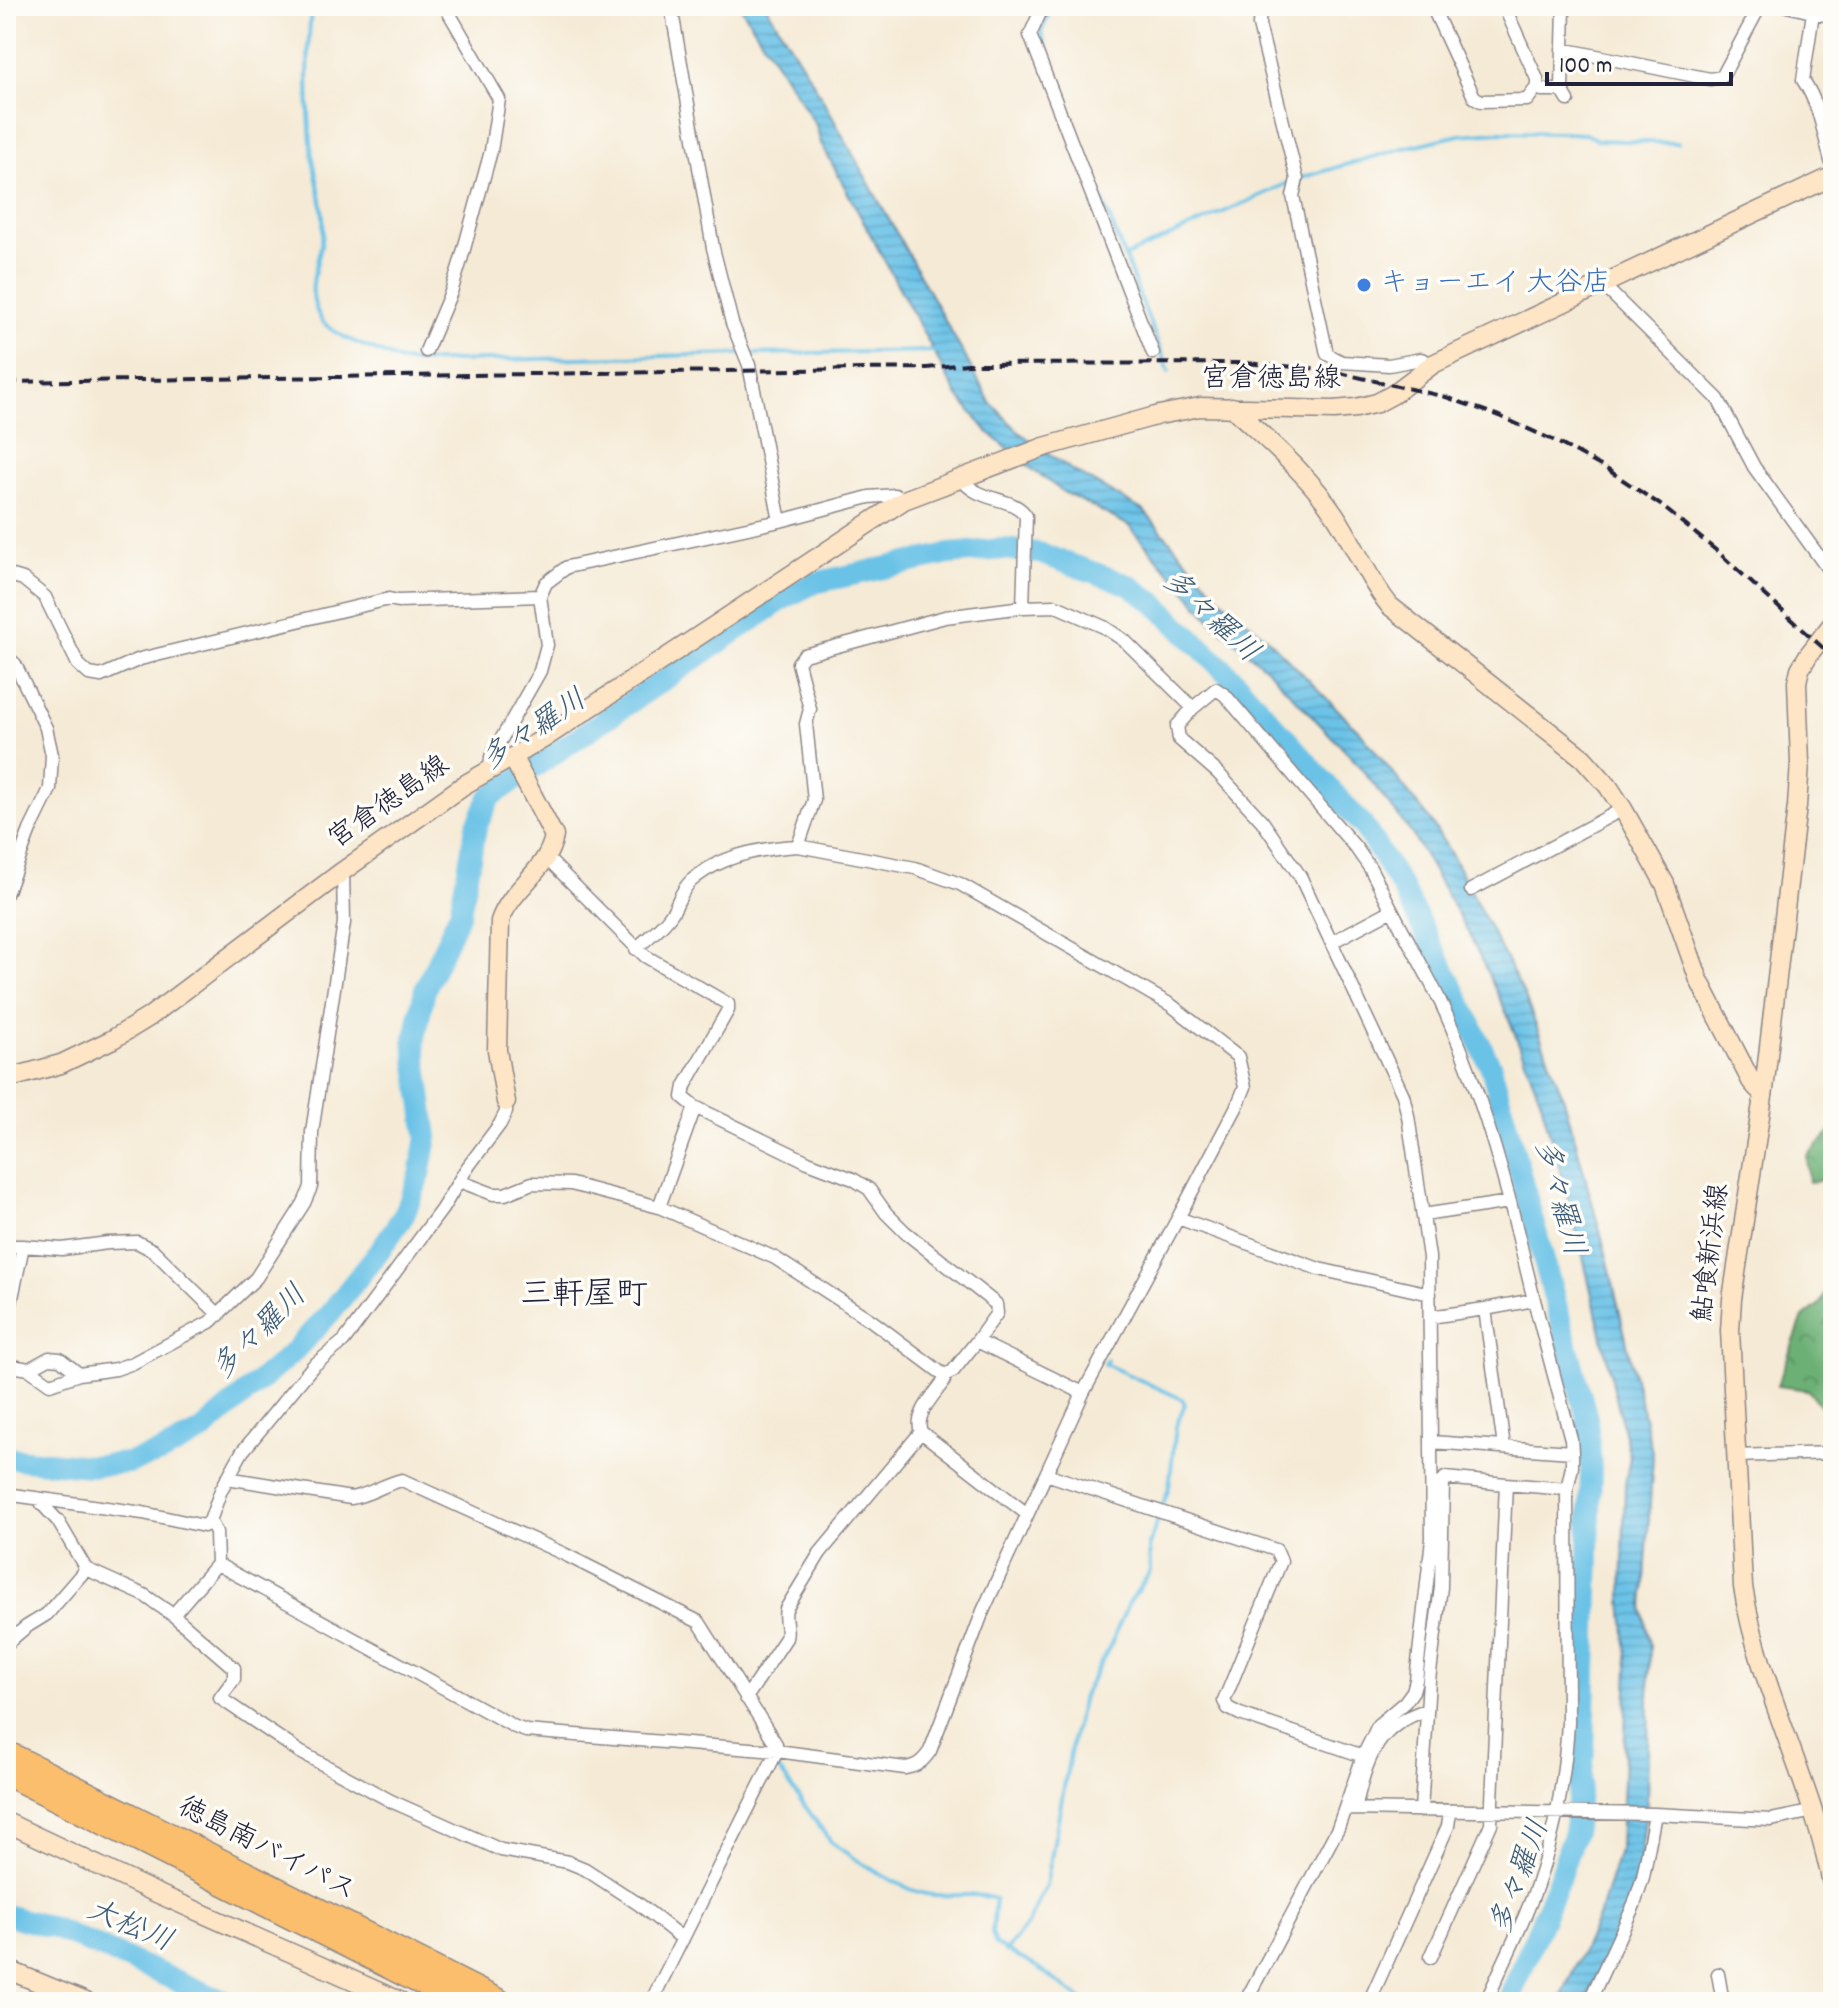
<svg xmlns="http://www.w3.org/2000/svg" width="1839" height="2008" font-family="Dekko,'Klee One',sans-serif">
<defs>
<pattern id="forest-crowns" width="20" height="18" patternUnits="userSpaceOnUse" patternTransform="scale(2)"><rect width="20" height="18" fill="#6cb074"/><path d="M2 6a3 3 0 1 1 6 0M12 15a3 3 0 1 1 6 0" fill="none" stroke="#588f60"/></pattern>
<pattern id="water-rules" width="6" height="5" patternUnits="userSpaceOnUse" patternTransform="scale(2)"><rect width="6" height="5" fill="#6ac2e7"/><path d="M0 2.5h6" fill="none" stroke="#5ca6c7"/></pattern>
</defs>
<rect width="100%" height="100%" fill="#fdfcf7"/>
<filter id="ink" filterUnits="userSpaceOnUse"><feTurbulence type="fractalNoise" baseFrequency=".0125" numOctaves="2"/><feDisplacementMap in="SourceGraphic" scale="16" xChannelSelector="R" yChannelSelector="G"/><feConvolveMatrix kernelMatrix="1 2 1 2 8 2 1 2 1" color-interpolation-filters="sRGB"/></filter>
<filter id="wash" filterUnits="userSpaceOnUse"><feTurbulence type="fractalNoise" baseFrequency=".006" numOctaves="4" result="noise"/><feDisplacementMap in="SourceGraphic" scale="32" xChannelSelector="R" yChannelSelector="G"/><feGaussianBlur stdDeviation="1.8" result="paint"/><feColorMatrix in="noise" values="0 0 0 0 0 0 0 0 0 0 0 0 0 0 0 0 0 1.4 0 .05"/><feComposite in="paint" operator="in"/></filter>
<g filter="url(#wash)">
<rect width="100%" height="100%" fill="#f5ead5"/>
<path fill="url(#forest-crowns)" stroke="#476958" stroke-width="2" d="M 1833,1129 L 1833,1179 L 1809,1182 L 1807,1156 Z
M 1833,1274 L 1833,1417 L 1829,1418 L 1808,1390 L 1777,1386 L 1803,1317 L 1821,1303 Z"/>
<path fill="url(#water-rules)" stroke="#467291" stroke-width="2" d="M 740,6 L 766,6 L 813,82 L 990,402 L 1020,433 L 1072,470 L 1144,511 L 1220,598 L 1267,638 L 1361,733 L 1430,820 L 1454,859 L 1524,994 L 1564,1099 L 1607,1257 L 1653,1456 L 1643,1610 L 1650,1644 L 1647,1803 L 1639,1871 L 1617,1933 L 1585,2002 L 1559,2002 L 1600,1912 L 1620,1847 L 1628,1667 L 1622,1600 L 1625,1484 L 1630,1457 L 1581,1248 L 1540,1098 L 1507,1014 L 1470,936 L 1412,834 L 1356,762 L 1268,670 L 1213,622 L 1128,525 L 1063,492 L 1033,470 L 987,431 L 957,395 L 821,143 L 816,125 Z"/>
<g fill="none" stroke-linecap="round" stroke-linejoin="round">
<path stroke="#6ac2e7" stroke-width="4" d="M 311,6 C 307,54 307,104 312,152 C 315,178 325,204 323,231 C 321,263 302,287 321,319 C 333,338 377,349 400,361 L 410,362 L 740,354
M 1053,6 L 1041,32 L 1069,113 L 1169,372
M 1126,256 L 1297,179 L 1400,149 L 1459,135 L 1499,132 L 1566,133 L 1585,134 L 1598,140 L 1678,143
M 749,354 L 936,351
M 388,1664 L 408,1675
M 774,1763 L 831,1842 C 852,1858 901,1889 926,1894 C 948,1898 973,1891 995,1899 L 992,1933 L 996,1945 L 1037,1967 L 1085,2002
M 1005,1952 L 1026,1926 L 1046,1886 L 1072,1743 L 1083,1696 L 1111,1644 L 1127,1606 L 1150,1572 L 1149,1545 L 1169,1487 L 1176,1426 L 1185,1404 L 1182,1399 L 1105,1364 L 1107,1360"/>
<path stroke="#6ac2e7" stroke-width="22" d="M 6,1458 L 89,1466 L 128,1463 L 160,1453 L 201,1432 L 292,1353 L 330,1313 L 380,1250 L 404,1215 L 420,1175 L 427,1137 L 414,1043 L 425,989 L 460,912 L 476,827 L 490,797 L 785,598 L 814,583 L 949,554 L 1003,549 L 1039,553 L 1129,585 L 1156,604 L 1236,682 L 1364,827 L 1402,888 L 1458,997 L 1491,1067 L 1587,1418 L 1591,1469 L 1584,1754 L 1574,1833 L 1559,1879 L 1508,2002
M 6,1915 L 54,1928 L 226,2002"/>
</g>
</g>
<g filter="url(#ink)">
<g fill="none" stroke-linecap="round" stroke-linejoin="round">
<defs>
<path id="street" d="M 671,6 L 713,248 L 732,323 L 749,365 L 780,521
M 1043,6 L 1030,35 L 1153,353
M 1260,6 L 1259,25 L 1297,179 L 1293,196 L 1327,354 L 1342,362 L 1389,365 L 1421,359 L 1433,364
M 1432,6 L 1474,97 L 1481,101 L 1527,100 L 1537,87 L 1542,90 L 1562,90
M 1504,6 L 1537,79 L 1537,87
M 1564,6 L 1562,90 L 1568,100
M 1787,6 L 1833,17
M 1814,6 L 1803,80 C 1821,107 1824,137 1833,168
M 1562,49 L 1710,79 L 1722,77 L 1760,6
M 1603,285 L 1718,399 L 1754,467 L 1833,576
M 426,351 L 451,292 L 461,260 L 491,151 L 499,99 L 445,6
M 960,477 C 978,504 1013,495 1026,516 L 1023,607 L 1056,606 L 1104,627 L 1125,641 L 1193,708 L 1177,726 L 1179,739 L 1217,772 L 1262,821 L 1300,876 L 1403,1095 L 1408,1116 L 1429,1257 L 1432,1539 L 1416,1680 L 1413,1691 L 1405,1702 L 1378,1725 L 1373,1736 L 1363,1756 L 1338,1828 L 1245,2002
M 6,574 L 23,579 L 45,597 L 78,664 L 89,674 L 101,676 L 140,659 L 389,599 L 398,601 L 540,596
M 1023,607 L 945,617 L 804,655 L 798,663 L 810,709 L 806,724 L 814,800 L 798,846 L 915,868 L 960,884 L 1171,1005 L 1238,1057 L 1245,1087 L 1238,1104 L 1178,1218
M 6,656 L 15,664 L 46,728 L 52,755 L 50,789 L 30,830 L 6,894
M 1193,708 L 1216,689 L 1225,695 L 1356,848 L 1370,868 L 1392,910
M 490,769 L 491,757 L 540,671 L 547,645 L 540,596 L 546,583 L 567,567 L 780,521 L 869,497 L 895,495 L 904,500
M 547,858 L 645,956 L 728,1004 L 728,1010 L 685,1086 L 683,1097 L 695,1107
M 1471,890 L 1623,809
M 1332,942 L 1392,910 C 1408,941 1426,972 1441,1003 C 1471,1067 1492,1134 1510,1202
M 636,949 C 648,937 663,927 672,913 C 679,902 681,890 691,881 C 720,855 762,848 798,846
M 459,1181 L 493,1194 L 505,1194 L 532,1183 L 571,1184 L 659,1207 L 775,1258 L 872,1321 L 944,1375 L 944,1381 C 934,1395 914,1415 921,1432
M 659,1207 L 695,1107 L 808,1162 L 853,1179 L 869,1189 L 886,1213 L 905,1232 L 996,1304 L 997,1313 L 977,1341
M 1423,1215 L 1510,1202 L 1534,1300
M 6,1246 L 23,1246 L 6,1326
M 23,1246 L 62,1249 L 108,1243 L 137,1242 L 154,1251 L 219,1315
M 1485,1309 L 1534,1300 L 1571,1439 L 1572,1452
M 1430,1317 L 1485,1309 L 1504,1447
M 6,1365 L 29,1369 L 49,1358 L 60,1359 L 79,1374
M 29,1369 L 50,1384 L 79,1374 L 116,1369 L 133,1363 L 210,1322 L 256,1278 L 304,1203 L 311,1187 L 312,1132 L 344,923 L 343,871
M 944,1375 L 953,1371 L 977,1341 L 1083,1393 L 1046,1474
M 1083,1393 L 1178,1218 L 1319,1269 L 1430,1294
M 1431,1442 L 1572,1452 L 1572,1467 L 1567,1489
M 1736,1456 L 1833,1453
M 227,1478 L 351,1498 C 370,1495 384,1484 402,1480 L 564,1554 L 699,1622 L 776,1744 L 777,1751 L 651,2002
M 6,1494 L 143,1513 L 204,1526 L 210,1521 L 221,1490 L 242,1452 L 313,1366 L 344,1341 L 442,1209 L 467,1168 L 500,1124 L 506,1112 L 506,1102
M 41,1499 L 42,1504 L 58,1521 L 86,1569 L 144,1595 L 173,1615 L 234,1668 L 234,1679 L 220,1698 L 300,1752 L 391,1801 L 501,1850 L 568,1862 L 585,1869 L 640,1905 L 683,1939
M 210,1521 L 216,1532 L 217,1564 L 515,1727 L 526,1731 L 777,1751 L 905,1768 C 918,1766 923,1761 930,1751 L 983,1611 L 1046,1474 L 1276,1550 L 1281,1561 L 1224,1701 L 1228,1708 L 1240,1714 L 1363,1756
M 173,1615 L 217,1564
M 6,1644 L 26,1627 L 47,1614 L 86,1569
M 746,1698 L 786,1638 C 789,1627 783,1620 786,1609 L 820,1553 L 921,1432 L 1027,1514
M 1346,1809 L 1655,1814 L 1771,1820 L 1814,1811
M 1355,1809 C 1366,1762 1375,1725 1427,1710
M 1421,1811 L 1429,1680 L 1441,1587 L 1443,1481 L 1445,1478 L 1506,1484 L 1491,1824 L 1431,1957
M 1718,1974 L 1723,2002
M 1369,2002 L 1448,1826 L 1450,1812
M 1486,2002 C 1505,1958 1528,1915 1542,1870 C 1557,1823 1565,1772 1568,1723 L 1567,1489 L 1506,1484
M 1589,2002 L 1634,1905 L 1643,1877 L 1655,1814"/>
<path id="secondary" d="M 1232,407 C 1268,441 1308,474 1335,515 C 1355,545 1367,578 1390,606 L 1583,758 L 1608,786 L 1623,809 L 1665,884 L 1699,980 L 1751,1081 L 1758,1089 L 1764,1090
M 1833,623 L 1809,654 L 1800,669 L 1797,682 L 1800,763 L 1797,806 L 1764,1090 L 1732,1299 L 1730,1330 L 1743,1587 C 1760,1692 1814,1785 1833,1889
M 6,1079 L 61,1064 L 113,1039 L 149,1017 L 343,871 L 464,785 L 543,739 L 904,500 L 1044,447 L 1159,415 L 1200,407 L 1334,410 L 1356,408 L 1377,403 L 1392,395 L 1433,364 L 1833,176
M 506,1102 L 497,1050 L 500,921 C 511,888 547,872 554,836 L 513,758
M 6,1822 L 154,1892 L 402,2002
M 6,1969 L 86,2002"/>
<path id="highway" d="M 6,1753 L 500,2002
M 6,1773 L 460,2002"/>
</defs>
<use href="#street" stroke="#8c8688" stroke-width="15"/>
<use href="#secondary" stroke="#8c8688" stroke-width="21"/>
<use href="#highway" stroke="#8c8688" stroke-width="27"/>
<use href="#street" stroke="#fff" stroke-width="12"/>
<use href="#secondary" stroke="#fde5c5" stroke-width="18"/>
<use href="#highway" stroke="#fabe6d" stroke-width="24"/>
<path stroke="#22223b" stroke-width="4" stroke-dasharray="12 6" stroke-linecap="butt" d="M 6,382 L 927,368 L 967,364 L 1244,363 L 1322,369 L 1446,397 L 1499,416 L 1553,440 L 1608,470 L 1662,506 L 1718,552 L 1833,657"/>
</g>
</g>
<circle fill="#3f7fe0" stroke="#fdfcf7" stroke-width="3" cx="1364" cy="285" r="8"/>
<g text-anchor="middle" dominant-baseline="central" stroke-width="7" stroke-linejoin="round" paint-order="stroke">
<g font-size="28" fill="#366cbe" stroke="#fdfcf7" text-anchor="start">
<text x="1380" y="285">キョーエイ 大谷店</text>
</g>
<g font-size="28" fill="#22223b" stroke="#fdfcf7">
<text x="1271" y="381">宮倉徳島線</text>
<text transform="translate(390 804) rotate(-35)">宮倉徳島線</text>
<text transform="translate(1713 1253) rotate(-83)">鮎喰新浜線</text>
<text transform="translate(266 1851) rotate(27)">徳島南バイパス</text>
</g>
<g font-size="30" font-style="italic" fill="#3b5a77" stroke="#fdfcf7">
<text transform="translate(1209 618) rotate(43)">多々羅川</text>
<text transform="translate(535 732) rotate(-34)">多々羅川</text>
<text transform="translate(1557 1198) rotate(75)">多々羅川</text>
<text transform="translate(261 1334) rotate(-45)">多々羅川</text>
<text transform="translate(1522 1878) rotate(-70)">多々羅川</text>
<text transform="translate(129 1928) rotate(23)">大松川</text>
</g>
<g font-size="32" fill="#22223b" stroke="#fdfcf7">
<text x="584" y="1297">三軒屋町</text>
</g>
</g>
<rect width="1839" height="2008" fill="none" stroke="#fdfcf7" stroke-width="32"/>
<path d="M1547 72v12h184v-12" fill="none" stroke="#22223b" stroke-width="4"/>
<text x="1559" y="72" font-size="24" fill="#22223b" stroke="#fdfcf7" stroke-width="6" paint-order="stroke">100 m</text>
</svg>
